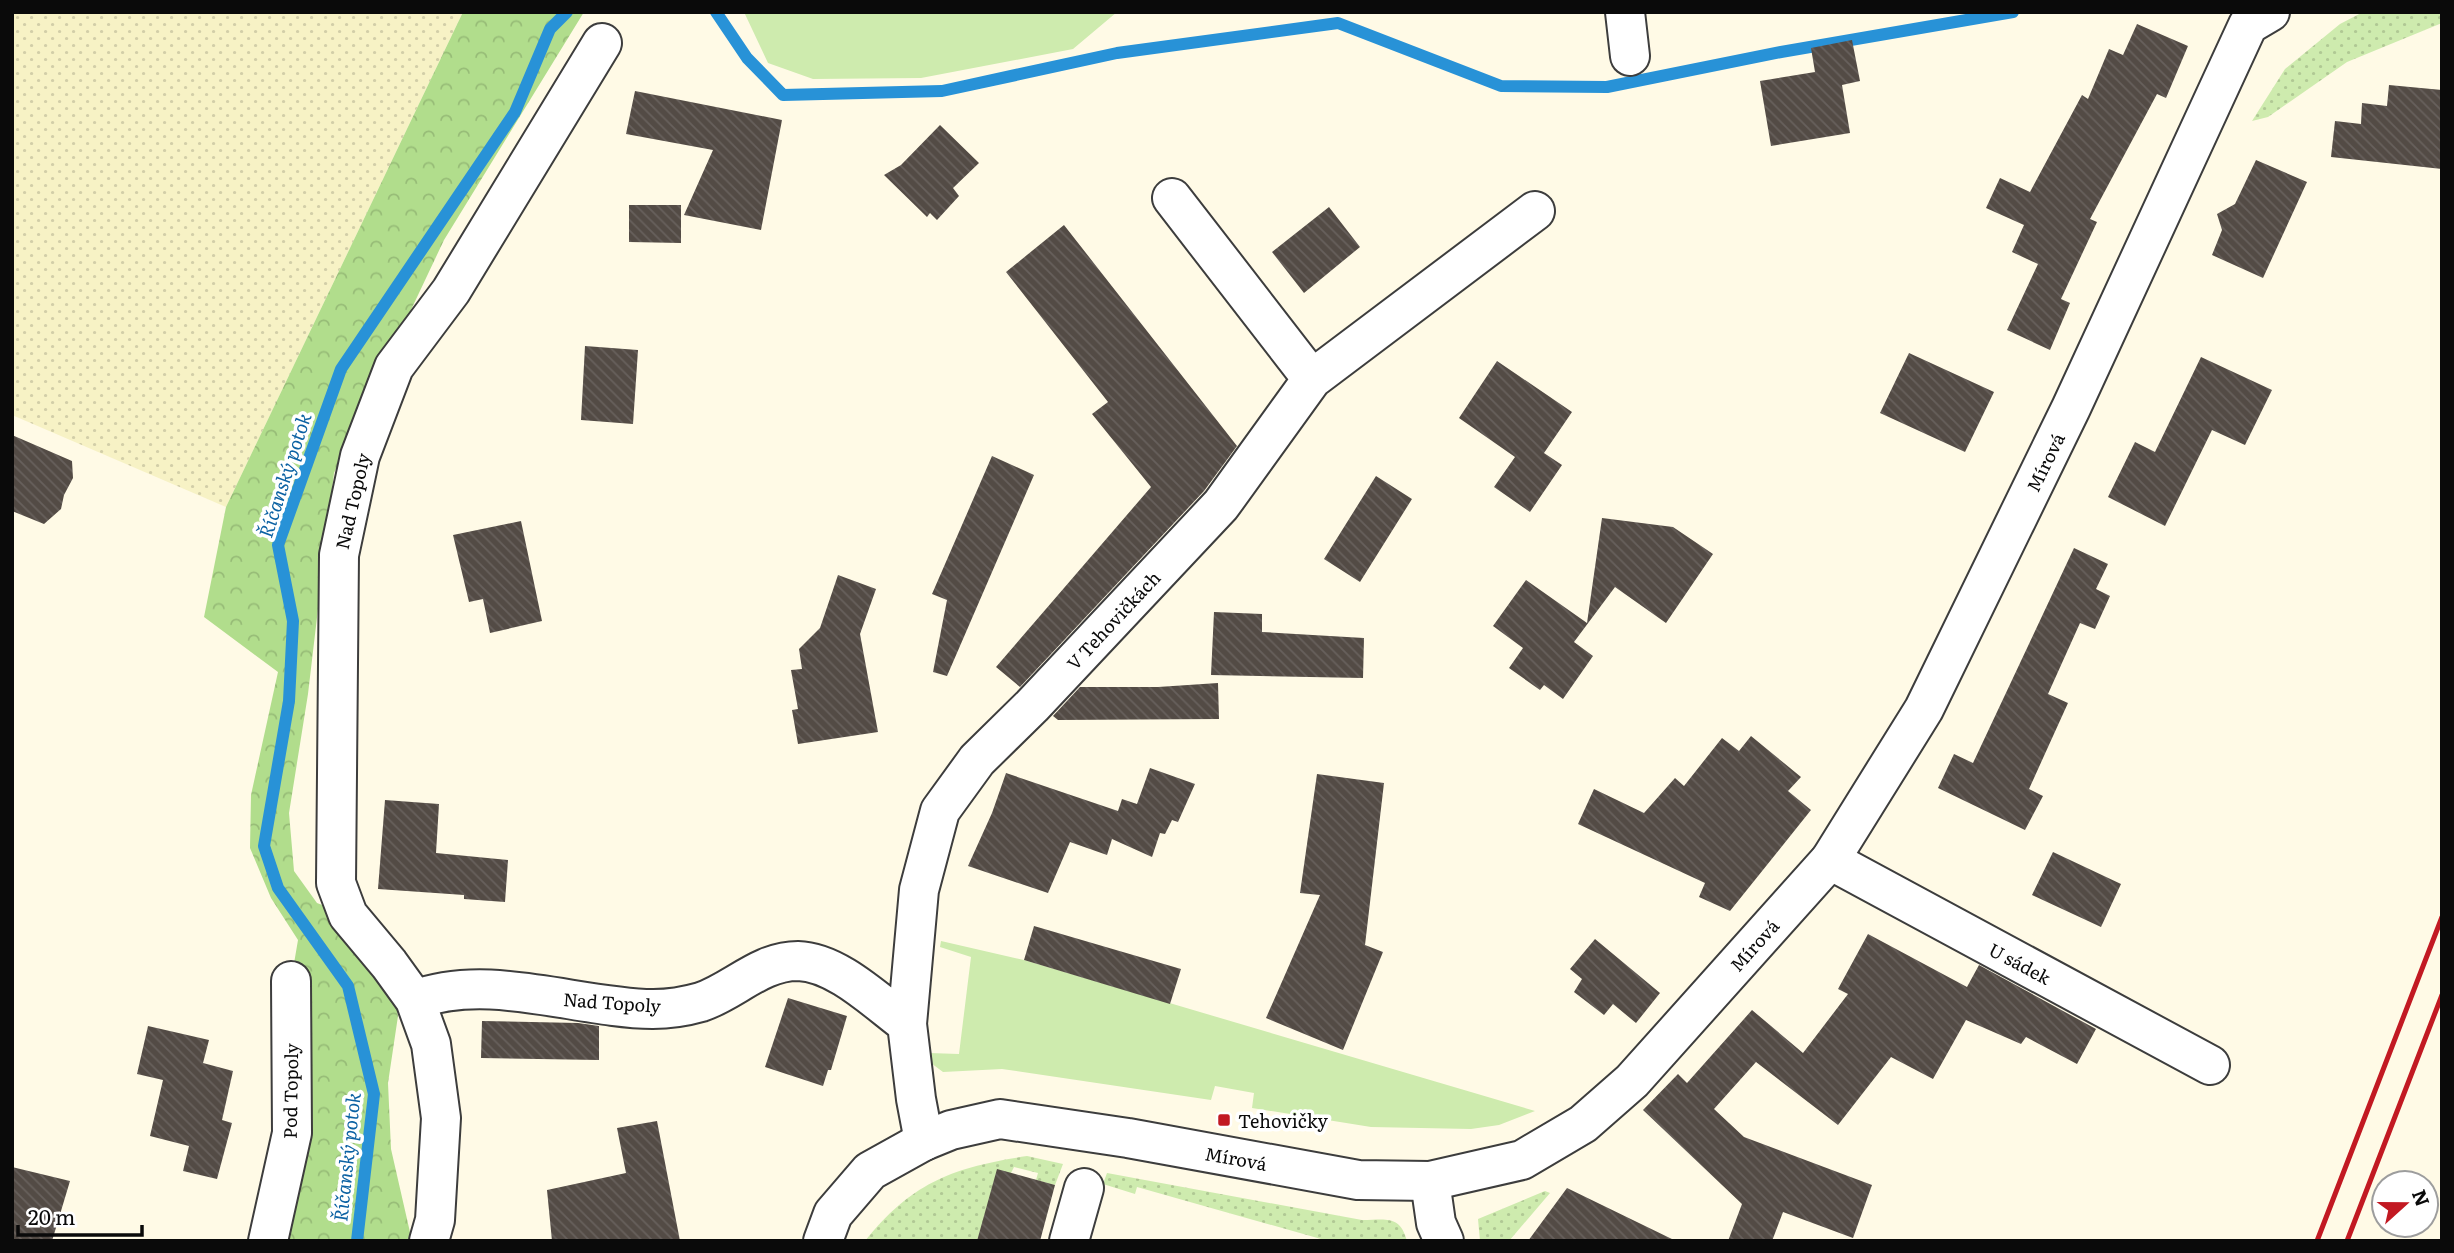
<svg xmlns="http://www.w3.org/2000/svg" width="2454" height="1253" font-family="Literata,serif">
<defs>
<pattern id="farmland-dots" width="8" height="8" patternUnits="userSpaceOnUse" patternTransform="scale(1.75)"><rect width="8" height="8" fill="#f7f2c5"/><path d="M2 2h.1M6 6h.1" fill="none" stroke="#d2cea8" stroke-width="1.8" stroke-linecap="round"/></pattern>
<pattern id="grass-dots" width="8" height="8" patternUnits="userSpaceOnUse" patternTransform="scale(1.75)"><rect width="8" height="8" fill="#ceebae"/><path d="M2 2h.1M6 6h.1" fill="none" stroke="#b0c894" stroke-width="1.8" stroke-linecap="round"/></pattern>
<pattern id="forest-crowns" width="20" height="18" patternUnits="userSpaceOnUse" patternTransform="scale(1.75)"><rect width="20" height="18" fill="#b1dd8c"/><path d="M2 6a3 3 0 1 1 6 0M12 15a3 3 0 1 1 6 0" fill="none" stroke="#97bc77"/></pattern>
<pattern id="building-back-hatch" width="6" height="6" patternUnits="userSpaceOnUse" patternTransform="scale(1.75)"><rect width="6" height="6" fill="#534b45"/><path d="M-1 5l2 2M0 0l6 6M5-1l2 2" fill="none" stroke="#67605c"/></pattern>
</defs>
<rect width="100%" height="100%" fill="#fffae6"/>
<path fill="url(#farmland-dots)" d="M 12,12 L 463,12 L 226,507 L 12,415 Z"/>
<path fill="url(#grass-dots)" d="M 2363,12 L 2442,12 L 2442,23 L 2347,62 L 2268,117 L 2252,121 L 2285,69 L 2340,24 Z
M 1027,1156 L 1063,1164 L 1055,1185 L 1036,1180 L 1038,1173 L 1014,1167 L 977,1241 L 865,1241 C 912,1182 954,1167 1027,1156 Z
M 1107,1173 L 1362,1220 C 1385,1220 1400,1214 1407,1241 L 1328,1241 L 1137,1187 L 1135,1194 L 1103,1184 Z
M 1545,1191 L 1550,1193 L 1509,1241 L 1480,1241 L 1478,1219 Z"/>
<path fill="url(#forest-crowns)" d="M 463,12 L 584,12 L 444,240 L 334,473 L 308,694 L 289,813 L 294,871 L 317,903 L 348,915 L 389,964 L 398,1016 L 388,1083 L 391,1149 L 412,1241 L 268,1241 L 291,981 L 298,940 L 271,898 L 250,848 L 251,795 L 278,672 L 204,617 L 226,507 Z"/>
<path fill="#ceebae" d="M 744,12 L 1117,12 L 1073,49 L 921,78 L 813,79 L 768,63 Z
M 941,941 L 1024,960 L 1535,1111 L 1499,1125 L 1471,1129 L 1371,1127 L 1252,1108 L 1254,1093 L 1215,1086 L 1211,1100 L 1002,1069 L 943,1072 L 931,1063 L 929,1053 L 959,1054 L 971,957 L 940,947 Z"/>
<g fill="none" stroke-linecap="round" stroke-linejoin="round">
<path stroke="#2892d7" stroke-width="12" d="M 716,12 L 747,58 L 783,95 L 942,91 L 1117,53 L 1338,23 L 1501,86 L 1607,87 L 1781,52 L 2013,12
M 357,1241 L 374,1094 L 348,986 L 278,888 L 264,846 L 289,701 L 293,621 L 278,545 L 341,369 L 515,112 L 550,29 L 567,12"/>
</g>
<path fill="url(#building-back-hatch)" d="M 2137,24 L 2188,46 L 2166,98 L 2157,94 L 2090,219 L 2097,222 L 2061,299 L 2070,303 L 2050,350 L 2007,330 L 2038,264 L 2012,252 L 2024,225 L 1986,208 L 2000,178 L 2030,192 L 2082,95 L 2088,99 L 2109,49 L 2123,55 Z
M 1852,40 L 1860,81 L 1842,85 L 1850,133 L 1771,146 L 1760,81 L 1815,72 L 1811,48 Z
M 2389,85 L 2442,90 L 2442,169 L 2331,157 L 2335,121 L 2361,124 L 2362,103 L 2387,106 Z
M 635,91 L 782,120 L 761,230 L 684,215 L 713,150 L 626,134 Z
M 940,125 L 979,163 L 953,188 L 959,196 L 937,220 L 930,213 L 927,217 L 884,175 L 901,165 Z
M 2256,160 L 2307,182 L 2263,278 L 2212,255 L 2222,230 L 2217,214 L 2235,204 Z
M 629,205 L 681,205 L 681,243 L 629,242 Z
M 1329,207 L 1360,247 L 1304,293 L 1272,252 Z
M 1064,225 L 1237,446 L 1204,491 L 1020,687 L 996,667 L 1151,487 L 1092,414 L 1108,402 L 1006,272 Z
M 585,346 L 638,350 L 633,424 L 581,420 Z
M 1909,353 L 1994,392 L 1965,452 L 1880,413 Z
M 2201,357 L 2272,390 L 2245,445 L 2212,430 L 2165,526 L 2108,497 L 2135,442 L 2155,452 Z
M 1497,361 L 1572,412 L 1544,453 L 1562,465 L 1530,512 L 1494,487 L 1515,457 L 1459,418 Z
M 12,435 L 72,461 L 73,478 L 64,495 L 61,509 L 44,524 L 12,511 Z
M 992,456 L 1034,475 L 947,676 L 933,672 L 947,600 L 932,594 Z
M 1376,476 L 1412,499 L 1360,582 L 1324,559 Z
M 1602,518 L 1673,527 L 1713,554 L 1666,623 L 1615,587 L 1574,642 L 1593,656 L 1563,699 L 1544,685 L 1540,690 L 1509,668 L 1523,648 L 1493,626 L 1526,580 L 1587,623 Z
M 521,521 L 542,621 L 490,633 L 483,599 L 469,602 L 453,535 Z
M 2074,548 L 2108,564 L 2096,589 L 2110,596 L 2095,629 L 2080,623 L 2048,694 L 2068,703 L 2029,789 L 2043,796 L 2025,830 L 1938,788 L 1954,754 L 1973,763 Z
M 838,575 L 876,589 L 860,634 L 878,732 L 798,744 L 792,710 L 798,709 L 791,670 L 802,669 L 799,649 L 820,628 Z
M 1214,612 L 1262,614 L 1262,632 L 1364,638 L 1363,678 L 1211,675 Z
M 1218,683 L 1219,719 L 1058,720 L 1053,716 L 1080,687 L 1158,687 Z
M 1751,736 L 1801,777 L 1788,791 L 1811,810 L 1730,911 L 1699,897 L 1705,883 L 1578,824 L 1594,789 L 1644,813 L 1675,778 L 1684,786 L 1722,738 L 1739,751 Z
M 1150,768 L 1195,784 L 1178,822 L 1172,820 L 1165,834 L 1160,833 L 1152,857 L 1112,839 L 1107,855 L 1070,842 L 1048,893 L 968,866 L 992,813 L 1006,773 L 1118,811 L 1122,799 L 1137,804 Z
M 1317,774 L 1384,783 L 1365,945 L 1383,952 L 1343,1050 L 1266,1018 L 1320,895 L 1300,893 Z
M 385,800 L 439,804 L 436,853 L 508,860 L 505,902 L 464,899 L 464,895 L 378,889 Z
M 2053,852 L 2121,884 L 2101,927 L 2032,895 Z
M 1034,926 L 1181,969 L 1170,1004 L 1024,960 Z
M 1868,934 L 1967,987 L 1979,965 L 2096,1029 L 2077,1064 L 2026,1037 L 2021,1044 L 1966,1020 L 1933,1079 L 1891,1057 L 1838,1125 L 1756,1062 L 1714,1109 L 1744,1137 L 1872,1185 L 1853,1238 L 1783,1212 L 1772,1241 L 1728,1241 L 1742,1204 L 1643,1110 L 1678,1074 L 1687,1083 L 1752,1010 L 1803,1053 L 1848,994 L 1838,989 Z
M 1595,939 L 1660,993 L 1636,1023 L 1613,1004 L 1604,1015 L 1574,992 L 1582,979 L 1570,969 Z
M 788,998 L 847,1016 L 831,1070 L 828,1070 L 823,1086 L 765,1067 Z
M 482,1021 L 578,1023 L 599,1026 L 599,1060 L 481,1058 Z
M 148,1026 L 209,1040 L 203,1063 L 233,1071 L 222,1120 L 232,1123 L 217,1179 L 183,1171 L 189,1146 L 150,1136 L 163,1080 L 137,1074 Z
M 657,1121 L 680,1241 L 552,1241 L 547,1190 L 626,1173 L 617,1128 Z
M 12,1167 L 70,1181 L 52,1241 L 12,1241 Z
M 997,1169 L 1055,1185 L 1040,1241 L 977,1241 Z
M 1567,1188 L 1676,1241 L 1528,1241 Z"/>
<g fill="none" stroke-linecap="round" stroke-linejoin="round">
<defs>
<path id="minor" d="M 1625,12 L 1630,56
M 1172,198 L 1312,379
M 1830,860 L 2210,1065
M 415,1000 C 488,972 577,1008 653,1009 C 667,1009 687,1006 701,1002 C 734,991 760,961 798,961 C 837,962 877,1002 907,1024
M 924,1141 L 916,1099 L 907,1024 L 919,890 L 940,811 L 977,760 L 1032,706 L 1221,505 L 1312,379 L 1535,211
M 1430,1181 L 1436,1223 L 1444,1241
M 268,1241 L 292,1133 L 291,981
M 429,1241 L 435,1220 L 441,1118 L 431,1044 L 415,1000 L 389,964 L 348,915 L 336,883 L 339,555 L 360,456 L 394,367 L 451,291 L 602,43
M 1069,1241 L 1084,1188"/>
<path id="tertiary" d="M 823,1241 L 833,1214 L 870,1171 L 924,1141 L 951,1130 L 1000,1119 L 1128,1138 L 1358,1180 L 1430,1181 L 1522,1160 L 1583,1124 L 1632,1081 L 1830,860 L 1924,709 L 2071,408 L 2248,25 L 2270,12"/>
</defs>
<use href="#minor" stroke="#3d3d3d" stroke-width="42"/>
<use href="#tertiary" stroke="#3d3d3d" stroke-width="42"/>
<use href="#minor" stroke="#fff" stroke-width="38"/>
<use href="#tertiary" stroke="#fff" stroke-width="38"/>
<path stroke="#c21922" stroke-width="5" d="M 2317,1241 L 2442,917
M 2347,1241 L 2442,995"/>
</g>
<rect fill="#c21922" stroke="#fff" stroke-width="2.5" x="1217" y="1113" width="14" height="14" rx="3.5"/>
<g text-anchor="middle" dominant-baseline="central" stroke-width="7" stroke-linejoin="round" paint-order="stroke">
<g font-size="18" fill="#0a0a0a" stroke="#fff">
<text transform="translate(2045 462) rotate(-64)">Mírová</text>
<text transform="translate(352 501) rotate(-77)">Nad Topoly</text>
<text transform="translate(1113 620) rotate(-47)">V Tehovičkách</text>
<text transform="translate(1754 945) rotate(-48)">Mírová</text>
<text transform="translate(2020 963) rotate(28)">U sádek</text>
<text transform="translate(612 1002) rotate(4)">Nad Topoly</text>
<text transform="translate(290 1091) rotate(-89)">Pod Topoly</text>
<text transform="translate(1236 1158) rotate(10)">Mírová</text>
</g>
<g font-size="18" fill="#0a0a0a" stroke="#fff" text-anchor="start">
<text x="1238" y="1120">Tehovičky</text>
</g>
<g font-size="19" font-style="italic" fill="#0c62a3" stroke="#fff">
<text transform="translate(284 475) rotate(-72)">Říčanský potok</text>
<text transform="translate(346 1157) rotate(-84)">Říčanský potok</text>
</g>
</g>
<rect width="2454" height="1253" fill="none" stroke="#0a0a0a" stroke-width="28"/>
<g transform="translate(2405 1204) rotate(69)"><circle r="33" fill="#ffffff" stroke="#9d9d9d" stroke-width="2"/>
<path d="M0-5L12 26L0 18L-12 26Z" fill="#c21922"/>
<text y="-10" font-size="19" font-weight="bold" text-anchor="middle" fill="#0a0a0a">N</text>
</g>
<path d="M18 1225v10h124v-10" fill="none" stroke="#0a0a0a" stroke-width="3.5"/>
<text x="28" y="1225" font-size="21" fill="#0a0a0a" stroke="#ffffff" stroke-width="5" paint-order="stroke">20 m</text>
</svg>
